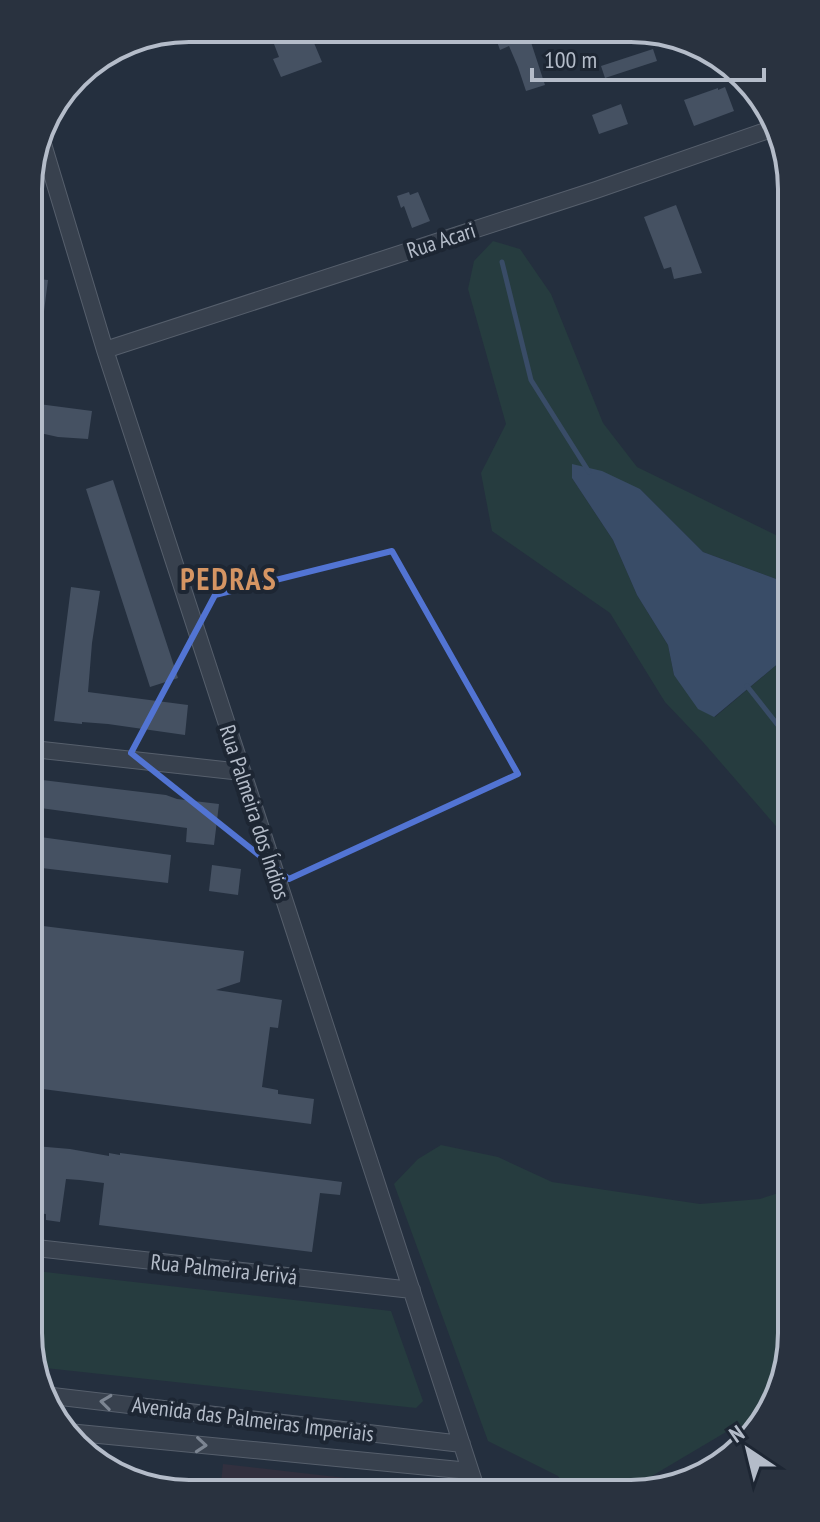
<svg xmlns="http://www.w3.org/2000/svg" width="820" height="1522" font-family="'PT Sans Narrow',sans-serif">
<rect width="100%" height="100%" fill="#242f3e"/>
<path fill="#32303f" d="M 223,1464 L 363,1480 L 362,1490 L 220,1492 Z"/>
<path fill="#263c3f" d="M 493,241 L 520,249 L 551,294 L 603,423 L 637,467 L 786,540 L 787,583 L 703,552 L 640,489 L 572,478 L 613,540 L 637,595 L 668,645 L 674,675 L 715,717 L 787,656 L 788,840 L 703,742 L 665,702 L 610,613 L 492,531 L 481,473 L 506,424 L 468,289 L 474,261 Z
M 441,1145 L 498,1157 L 552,1182 L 700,1204 L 760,1199 L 791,1189 L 792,1344 L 764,1418 L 726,1432 L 635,1486 L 566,1487 L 558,1476 L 488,1441 L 394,1184 L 418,1159 Z
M 36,1271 L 391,1311 L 423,1401 L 416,1408 L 36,1367 Z"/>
<path fill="#394c67" d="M 572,464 L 602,471 L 640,489 L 703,552 L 787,583 L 787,656 L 714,717 L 698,709 L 674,675 L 668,645 L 637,595 L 613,540 L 572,478 Z"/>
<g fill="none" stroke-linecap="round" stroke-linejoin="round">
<path stroke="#394c67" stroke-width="5" d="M 502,262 L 531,380 L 589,472
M 747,686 L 788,738"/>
</g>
<path fill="#455162" d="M 493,30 L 527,30 L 545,85 L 526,91 L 518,67 L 509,46 L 500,50 Z
M 309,31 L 322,62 L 281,77 L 273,59 L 279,57 L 274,44 Z
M 653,49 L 657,61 L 605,78 L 601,66 Z
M 725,87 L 734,111 L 694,126 L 684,100 L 718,88 L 718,90 Z
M 621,104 L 628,124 L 599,134 L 592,115 Z
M 409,192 L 410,195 L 418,192 L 430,221 L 412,228 L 404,206 L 401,208 L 397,196 Z
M 676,205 L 702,273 L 674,279 L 671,267 L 664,269 L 644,217 Z
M 30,278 L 48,280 L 41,335 L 44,336 L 44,346 L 38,388 L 31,387 Z
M 31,403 L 92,411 L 88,439 L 58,437 L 31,431 Z
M 113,480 L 178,678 L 150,687 L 86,489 Z
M 71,587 L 100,591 L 92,643 L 88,692 L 188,705 L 185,735 L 108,724 L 82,722 L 82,724 L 54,721 Z
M 34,779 L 166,795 L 177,799 L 219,804 L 214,845 L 186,842 L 187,828 L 33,807 Z
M 33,836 L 171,855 L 168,883 L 33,867 Z
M 212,865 L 241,869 L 238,895 L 209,891 Z
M 43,926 L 244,951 L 240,982 L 216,990 L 282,1000 L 278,1028 L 270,1027 L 262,1087 L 278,1090 L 278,1094 L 314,1099 L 311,1124 L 35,1088 L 35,1059 L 37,1037 L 34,1037 L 34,1021 L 39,1022 L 44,992 L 34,991 L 34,968 L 38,968 Z
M 35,1146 L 70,1149 L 109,1156 L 109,1153 L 120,1155 L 120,1153 L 342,1182 L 340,1195 L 320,1193 L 312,1252 L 99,1225 L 104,1183 L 80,1180 L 66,1179 L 60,1222 L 46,1220 L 46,1214 L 35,1213 Z"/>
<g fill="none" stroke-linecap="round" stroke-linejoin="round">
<defs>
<path id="minor" d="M 772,120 L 784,154
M 40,134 L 105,350 L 476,1488
M 105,350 L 596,190 L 777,127
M 33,749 L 242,772
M 36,1248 L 412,1290
M 44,1395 L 462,1444
M 68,1432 L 470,1471"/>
</defs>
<use href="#minor" stroke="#565f6c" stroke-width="18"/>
<use href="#minor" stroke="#38414e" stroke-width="16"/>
</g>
<defs><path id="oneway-chevron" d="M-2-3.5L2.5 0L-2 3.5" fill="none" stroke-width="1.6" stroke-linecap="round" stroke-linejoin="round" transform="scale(2)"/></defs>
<g stroke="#7c8592">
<use href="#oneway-chevron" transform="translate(106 1402) rotate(-173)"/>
<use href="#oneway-chevron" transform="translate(201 1445) rotate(5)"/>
</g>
<path fill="none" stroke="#5274d3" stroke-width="6" stroke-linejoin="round" d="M 392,551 L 518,774 L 289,879 L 131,753 L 215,595 Z"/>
<g text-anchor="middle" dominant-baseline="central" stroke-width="8" stroke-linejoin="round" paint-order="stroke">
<g font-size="22" fill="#b4bcc9" stroke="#1d2633">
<text transform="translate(441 240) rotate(-18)">Rua Acari</text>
<text transform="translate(255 812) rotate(72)">Rua Palmeira dos Índios</text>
<text transform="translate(224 1269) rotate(6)">Rua Palmeira Jerivá</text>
<text transform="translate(253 1419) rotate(7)">Avenida das Palmeiras Imperiais</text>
</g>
<g font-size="30" font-weight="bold" letter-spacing="2" fill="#d59563" stroke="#1d2633">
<text x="229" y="578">PEDRAS</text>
</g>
</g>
<path d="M0 0H820V1522H0ZM189 42H631A147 147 0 0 1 778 189V1333A147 147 0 0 1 631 1480H189A147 147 0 0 1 42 1333V189A147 147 0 0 1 189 42Z" fill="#29323f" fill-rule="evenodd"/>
<path fill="none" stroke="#b4bcc9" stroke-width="4" d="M189 42H631A147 147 0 0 1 778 189V1333A147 147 0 0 1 631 1480H189A147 147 0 0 1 42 1333V189A147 147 0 0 1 189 42Z"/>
<g transform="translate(748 1450) rotate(325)" stroke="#1d2633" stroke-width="6" paint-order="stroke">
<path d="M0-6L14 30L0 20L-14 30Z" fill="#b4bcc9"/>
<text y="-12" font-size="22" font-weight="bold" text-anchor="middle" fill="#b4bcc9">N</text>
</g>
<path d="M532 68v12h232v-12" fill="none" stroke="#b4bcc9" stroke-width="4"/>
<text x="544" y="68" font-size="24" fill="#b4bcc9" stroke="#1d2633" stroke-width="6" paint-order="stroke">100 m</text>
</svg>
